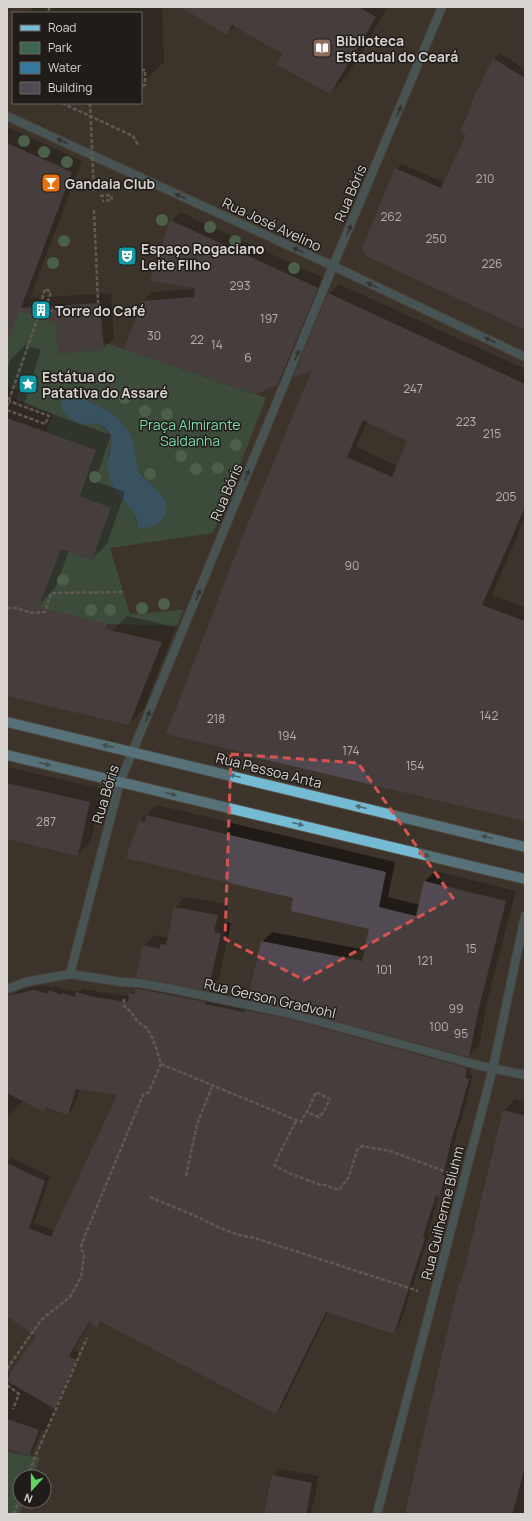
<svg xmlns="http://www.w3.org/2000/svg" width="532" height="1521" font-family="Manrope,sans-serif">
<rect width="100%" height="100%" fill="#3d342c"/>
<path fill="#3e664f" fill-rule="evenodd" d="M 7,305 L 56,324 L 58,353 L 103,350 L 103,342 L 266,398 L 213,533 L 110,548 L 130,614 L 183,610 L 177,626 L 107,624 L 55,611 L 53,617 L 7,593 L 40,605 L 61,549 L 92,560 L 111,508 L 80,496 L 96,450 L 46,432 L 53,414 L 16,399 L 19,390 L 7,386 ZM 81,395 L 85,400 L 103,408 L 123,424 L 134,444 L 137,466 L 140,472 L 150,484 L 156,489 L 138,527 L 134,513 L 129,505 L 123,500 L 108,457 L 112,441 L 106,430 L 100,425 L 93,422 L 85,424 L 73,420 L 63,412 Z
M 7,1452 L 29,1456 L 40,1457 L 33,1477 L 20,1477 L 20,1501 L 24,1501 L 19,1514 L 7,1514 Z"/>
<path fill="#34779f" d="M 75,391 C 80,394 82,398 87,400 C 92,404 98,405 103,408 C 118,416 129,429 134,444 C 137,453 135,463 139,471 C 148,487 179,499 161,521 C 155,527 146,529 138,527 C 135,502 115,500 110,478 C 108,471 107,463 109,456 C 111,447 114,439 107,430 C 97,419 90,426 79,423 C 73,421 68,416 63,412 C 59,402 63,393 75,391 Z"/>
<path fill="#0007" fill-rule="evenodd" d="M 31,7 L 162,7 L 164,62 L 147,79 L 141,79 L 141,13 L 32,13 Z
M 183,7 L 388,7 L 347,76 L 330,93 L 284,53 L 235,26 L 227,33 Z
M 499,53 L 525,69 L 525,329 L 396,169 L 402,164 L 445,183 L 467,134 L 473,104 L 472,103 L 494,59 Z
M 7,127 L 82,161 L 30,298 L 111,293 L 114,338 L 103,349 L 57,323 L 7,303 Z
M 180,212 L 326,279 L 287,374 L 278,384 L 143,301 L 152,292 L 196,289 L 171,221 Z
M 339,284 L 525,369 L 525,518 L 492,595 L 524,607 L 525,605 L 525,820 L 247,754 L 313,368 L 329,294 ZM 367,421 L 409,441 L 398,466 L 356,447 Z
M 25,345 L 41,350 L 24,404 L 111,435 L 95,481 L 125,492 L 107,544 L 92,559 L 69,551 L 55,588 L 40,604 L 7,592 L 7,370 L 10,360 Z
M 7,610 L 112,631 L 127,616 L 176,627 L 144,709 L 128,724 L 7,695 Z
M 7,767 L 103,789 L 91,841 L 77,855 L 7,838 Z
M 157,805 L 395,862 L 388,897 L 420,905 L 425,881 L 435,871 L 516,891 L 487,1001 L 479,1046 L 469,1056 L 262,942 L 272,932 L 366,950 L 370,929 L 295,897 L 139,821 Z
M 185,897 L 228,904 L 224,922 L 231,923 L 219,979 L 208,990 L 144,946 L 154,935 L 168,938 L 175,908 Z
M 141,983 L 249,1007 L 472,1063 L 470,1073 L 473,1074 L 461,1123 L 459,1124 L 444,1190 L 439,1195 L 428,1232 L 430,1233 L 399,1327 L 394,1332 L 328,1311 L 282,1407 L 276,1412 L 102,1321 L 97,1326 L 90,1322 L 74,1350 L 80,1354 L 50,1426 L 45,1431 L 42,1430 L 34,1449 L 29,1455 L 7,1447 L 7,1374 L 10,1376 L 38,1336 L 7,1315 L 7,1162 L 11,1158 L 50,1176 L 34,1223 L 55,1231 L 118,1094 L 80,1089 L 73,1108 L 67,1114 L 60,1068 L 7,1116 L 7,998 L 13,995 L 19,990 L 40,985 L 53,988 L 55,986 L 67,990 L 68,989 L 78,992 L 83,988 L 100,992 L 130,996 Z
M 515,1099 L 523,1101 L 525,1099 L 525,1499 L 523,1508 L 525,1508 L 525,1514 L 406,1514 L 460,1283 L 463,1279 L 504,1111 Z
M 280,1469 L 319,1476 L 311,1514 L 265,1514 L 273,1476 Z"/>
<path fill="#524a53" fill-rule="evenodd" d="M 181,7 L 359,7 L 376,17 L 330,94 L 276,64 L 283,54 L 232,25 L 227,35 Z
M 493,58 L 525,78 L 525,330 L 366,256 L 362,248 L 395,168 L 441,188 L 466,135 L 460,131 L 469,112 L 468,112 L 472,104 L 471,103 Z
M 7,143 L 72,172 L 21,308 L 100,303 L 104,350 L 58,353 L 56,324 L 20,310 L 9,339 L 7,339 Z
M 170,220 L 318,288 L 278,384 L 256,394 L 124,349 L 142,301 L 194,297 L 195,288 L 150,281 Z
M 328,293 L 525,384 L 525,507 L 482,605 L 525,621 L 525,821 L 246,755 L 246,753 L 166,734 L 242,538 L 312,370 L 293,378 ZM 363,420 L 407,441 L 392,477 L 347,457 Z
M 7,418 L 96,450 L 80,496 L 111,508 L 92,560 L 61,549 L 39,607 L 107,624 L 105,629 L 162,642 L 129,725 L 7,696 Z
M 7,783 L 90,802 L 78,856 L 7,839 Z
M 146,815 L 386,872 L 379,907 L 416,916 L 424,881 L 506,901 L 478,1012 L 469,1057 L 292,1009 L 248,999 L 261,941 L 362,961 L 369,929 L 291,911 L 293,898 L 126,858 L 139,820 L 145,822 Z
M 174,907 L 218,915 L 214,932 L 221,934 L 208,991 L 136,977 L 143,945 L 159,949 L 161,944 L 166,945 Z
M 135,988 L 206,1002 L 205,1004 L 244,1012 L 245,1010 L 290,1019 L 467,1068 L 465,1078 L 469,1079 L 455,1129 L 454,1129 L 443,1175 L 445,1176 L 439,1197 L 436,1196 L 429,1217 L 423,1237 L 425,1238 L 394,1334 L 326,1312 L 276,1414 L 100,1321 L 97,1328 L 89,1322 L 69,1356 L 76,1360 L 55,1409 L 7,1381 L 11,1372 L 36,1336 L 7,1316 L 7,1163 L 45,1181 L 29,1228 L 51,1237 L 117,1095 L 76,1089 L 68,1115 L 46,1107 L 44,1112 L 7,1093 L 7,996 L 34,990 L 48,994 L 49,990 L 61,995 L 62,993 L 75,997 L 76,992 L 94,997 L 128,1002 L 129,994 L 135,994 Z
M 503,1110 L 525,1116 L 525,1466 L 517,1498 L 512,1514 L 405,1514 L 459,1282 L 461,1283 Z
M 7,1419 L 39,1430 L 29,1456 L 7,1448 Z
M 272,1475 L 312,1483 L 306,1514 L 264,1514 Z"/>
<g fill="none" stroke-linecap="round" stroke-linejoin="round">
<defs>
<path id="minor" d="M 7,116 L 333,266 L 525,357
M 70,974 L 120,782 L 333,266 L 442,7
M 7,989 L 26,982 L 70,974 L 122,982 L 139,983 L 172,989 L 291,1014 L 477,1065 L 525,1075
M 377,1514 L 493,1068 L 525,916"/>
<path id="primary" d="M 7,722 L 525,847
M 7,755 L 525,879"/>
</defs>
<use href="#minor" stroke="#595149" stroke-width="10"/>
<use href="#primary" stroke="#595149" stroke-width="12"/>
<path stroke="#8d8680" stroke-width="2.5" stroke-dasharray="4 2" stroke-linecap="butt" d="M 49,7 L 49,13
M 141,70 L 145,70 L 145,85 L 141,86
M 62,103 L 133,136 L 138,145
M 100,196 L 111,195 L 112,200 L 102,201
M 94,210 L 98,303
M 42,299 L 45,289 L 51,292 L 47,304
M 49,310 L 55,312
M 7,406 L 38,317
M 7,410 L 45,424 L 49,416 L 9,401
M 7,608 L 16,608 L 32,613 L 45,612 L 51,593 L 124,592
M 161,1064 L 301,1122 L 306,1112 L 308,1110 L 316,1092 L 330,1099 L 324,1111 L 319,1117 L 306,1112
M 296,1121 L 274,1165 L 291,1174 L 321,1185 L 325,1185 L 339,1190 L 349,1177 L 357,1150 L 362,1146 L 390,1151 L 449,1173
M 186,1176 L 197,1124 L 212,1087
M 150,1197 C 164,1203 179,1209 193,1215 C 214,1225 232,1235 255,1238 L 418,1291
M 7,1369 L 41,1320 L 70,1297 L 81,1277 L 84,1256 L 81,1248 L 82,1243 L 143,1095 L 149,1092 L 161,1064 C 157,1052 154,1038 147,1029 C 145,1025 140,1024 137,1021 C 133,1015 131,1011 124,1006 L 124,999
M 7,1385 L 19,1394 L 13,1409
M 27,1477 L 35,1457 L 87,1338
M 14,1514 L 20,1497"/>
<use href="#minor" stroke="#587985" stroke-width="8"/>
<use href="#primary" stroke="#75bbd3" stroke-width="10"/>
<path stroke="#8d8680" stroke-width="2.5" stroke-dasharray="4 2" stroke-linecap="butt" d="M 90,103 L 94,193"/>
</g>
<g fill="#60926f">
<circle cx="24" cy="141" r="6"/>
<circle cx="44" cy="152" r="6"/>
<circle cx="67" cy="162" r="6"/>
<circle cx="162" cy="220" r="6"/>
<circle cx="210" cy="227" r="6"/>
<circle cx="64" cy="241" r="6"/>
<circle cx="235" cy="241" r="6"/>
<circle cx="53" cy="263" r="6"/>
<circle cx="294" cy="268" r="6"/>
<circle cx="125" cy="398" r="6"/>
<circle cx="145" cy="411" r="6"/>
<circle cx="167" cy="414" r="6"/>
<circle cx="236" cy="445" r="6"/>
<circle cx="181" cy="456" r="6"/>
<circle cx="218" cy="468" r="6"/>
<circle cx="196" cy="469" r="6"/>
<circle cx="150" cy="474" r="6"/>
<circle cx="95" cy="477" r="6"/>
<circle cx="63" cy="580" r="6"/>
<circle cx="164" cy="604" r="6"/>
<circle cx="142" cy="608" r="6"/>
<circle cx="91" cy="610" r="6"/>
<circle cx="110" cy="610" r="6"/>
</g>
<defs><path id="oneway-solid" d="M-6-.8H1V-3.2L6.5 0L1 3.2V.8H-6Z"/></defs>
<g fill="#2e3334">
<use href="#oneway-solid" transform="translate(399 111) rotate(-67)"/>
<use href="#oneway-solid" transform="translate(62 141) rotate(-155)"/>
<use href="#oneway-solid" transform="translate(180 196) rotate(-155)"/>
<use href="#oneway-solid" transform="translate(349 230) rotate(-67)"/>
<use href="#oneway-solid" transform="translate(298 250) rotate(-155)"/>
<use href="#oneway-solid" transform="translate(372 285) rotate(-154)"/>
<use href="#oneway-solid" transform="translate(490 340) rotate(-155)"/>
<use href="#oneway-solid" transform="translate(297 355) rotate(-67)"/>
<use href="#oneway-solid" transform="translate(247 475) rotate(-67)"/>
<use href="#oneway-solid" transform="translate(198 595) rotate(-67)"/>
<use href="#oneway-solid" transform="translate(148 716) rotate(-67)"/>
</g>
<g fill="#4a6c76">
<use href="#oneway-solid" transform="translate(108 746) rotate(-167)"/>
<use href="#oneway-solid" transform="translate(45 764) rotate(13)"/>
<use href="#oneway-solid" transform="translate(235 776) rotate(-166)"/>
<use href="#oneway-solid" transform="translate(171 794) rotate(14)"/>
<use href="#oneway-solid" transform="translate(361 807) rotate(-166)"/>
<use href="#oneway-solid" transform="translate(298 824) rotate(14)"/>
<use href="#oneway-solid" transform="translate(487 837) rotate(-166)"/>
<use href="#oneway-solid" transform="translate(424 855) rotate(14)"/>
</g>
<path d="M0 0H532V1521H0ZM 231,754 L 358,763 L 453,898 L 304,980 L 225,939 Z" fill="#3d342c" fill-opacity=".55" fill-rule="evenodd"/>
<path fill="none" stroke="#d65352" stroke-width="3" stroke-dasharray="8 5" stroke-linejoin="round" d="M 231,754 L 358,763 L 453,898 L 304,980 L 225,939 Z"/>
<defs>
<symbol id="library-square" viewBox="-11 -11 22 22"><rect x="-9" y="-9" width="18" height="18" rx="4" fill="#8d6e63" stroke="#201c19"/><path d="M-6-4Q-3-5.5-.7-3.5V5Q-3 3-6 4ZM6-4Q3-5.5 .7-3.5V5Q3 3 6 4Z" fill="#fff"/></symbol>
<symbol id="bar-square" viewBox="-11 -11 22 22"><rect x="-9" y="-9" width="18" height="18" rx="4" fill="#e8710a" stroke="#201c19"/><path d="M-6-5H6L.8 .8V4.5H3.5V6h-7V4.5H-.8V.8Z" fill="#fff"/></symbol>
<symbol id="theatre-square" viewBox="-11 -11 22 22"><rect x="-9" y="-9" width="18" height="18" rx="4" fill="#0f9aa8" stroke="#201c19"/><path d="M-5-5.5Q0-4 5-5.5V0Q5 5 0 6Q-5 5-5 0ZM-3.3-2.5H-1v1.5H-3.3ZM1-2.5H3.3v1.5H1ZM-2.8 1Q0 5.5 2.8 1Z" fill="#fff"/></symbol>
<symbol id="building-square" viewBox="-11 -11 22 22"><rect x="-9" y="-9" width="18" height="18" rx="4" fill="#0f9aa8" stroke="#201c19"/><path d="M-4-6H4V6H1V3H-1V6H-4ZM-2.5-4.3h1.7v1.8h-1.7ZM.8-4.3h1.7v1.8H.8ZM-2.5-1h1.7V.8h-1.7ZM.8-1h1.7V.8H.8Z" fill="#fff"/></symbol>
<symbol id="sight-square" viewBox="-11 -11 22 22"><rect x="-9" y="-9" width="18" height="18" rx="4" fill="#0f9aa8" stroke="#201c19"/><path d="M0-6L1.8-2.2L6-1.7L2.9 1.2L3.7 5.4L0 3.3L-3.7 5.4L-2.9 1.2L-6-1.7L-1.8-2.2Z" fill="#fff"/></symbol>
</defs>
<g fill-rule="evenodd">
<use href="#library-square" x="311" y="37" width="22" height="22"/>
<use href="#bar-square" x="40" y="172" width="22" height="22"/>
<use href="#theatre-square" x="116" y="245" width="22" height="22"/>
<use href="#building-square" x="30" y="299" width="22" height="22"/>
<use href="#sight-square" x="17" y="373" width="22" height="22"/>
</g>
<g text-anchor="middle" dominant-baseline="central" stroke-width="3" stroke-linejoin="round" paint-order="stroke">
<g font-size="12" fill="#b6b1af">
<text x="485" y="178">210</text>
<text x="391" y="216">262</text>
<text x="436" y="238">250</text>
<text x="492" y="263">226</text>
<text x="240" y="285">293</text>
<text x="269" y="318">197</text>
<text x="154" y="335">30</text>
<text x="197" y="339">22</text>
<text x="217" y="344">14</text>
<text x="248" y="357">6</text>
<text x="413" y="388">247</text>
<text x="466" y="421">223</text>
<text x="492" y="433">215</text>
<text x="506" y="496">205</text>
<text x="352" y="565">90</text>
<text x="489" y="715">142</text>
<text x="216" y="718">218</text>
<text x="287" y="735">194</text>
<text x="351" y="750">174</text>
<text x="415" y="765">154</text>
<text x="46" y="821">287</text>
<text x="471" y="948">15</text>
<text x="425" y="960">121</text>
<text x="384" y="969">101</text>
<text x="456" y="1008">99</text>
<text x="439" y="1026">100</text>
<text x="461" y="1033">95</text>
</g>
<g font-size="14" font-weight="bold" fill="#d8d3ce" stroke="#201c19" text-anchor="start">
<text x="336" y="40">Biblioteca<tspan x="336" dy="16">Estadual do Ceará</tspan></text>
<text x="65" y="183">Gandaia Club</text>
<text x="141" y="248">Espaço Rogaciano<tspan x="141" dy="16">Leite Filho</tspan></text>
<text x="55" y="310">Torre do Café</text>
<text x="42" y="376">Estátua do<tspan x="42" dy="16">Patativa do Assaré</tspan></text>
</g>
<g font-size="14" fill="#d8d3ce" stroke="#201c19">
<text transform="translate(350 193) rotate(-67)">Rua Bóris</text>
<text transform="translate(272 224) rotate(25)">Rua José Avelino</text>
<text transform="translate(226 492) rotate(-67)">Rua Bóris</text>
<text transform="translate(269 770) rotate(14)">Rua Pessoa Anta</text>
<text transform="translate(105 794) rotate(-73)">Rua Bóris</text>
<text transform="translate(270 998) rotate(13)">Rua Gerson Gradvohl</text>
<text transform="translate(442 1213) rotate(-76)">Rua Guilherme Bluhm</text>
</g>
<g font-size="14" fill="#7cdea6" stroke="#201c19">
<text x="190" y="424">Praça Almirante<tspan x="190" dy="16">Saldanha</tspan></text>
</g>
</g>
<rect width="532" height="1521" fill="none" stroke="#d8d3ce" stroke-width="16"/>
<rect x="12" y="12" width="130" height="92" fill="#201c19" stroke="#6a6561"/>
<rect x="20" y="25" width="20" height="6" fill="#75bbd3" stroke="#6a6561"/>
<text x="48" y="32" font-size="12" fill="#d8d3ce">Road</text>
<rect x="20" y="42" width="20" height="12" fill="#3e664f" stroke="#6a6561"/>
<text x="48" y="52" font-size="12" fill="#d8d3ce">Park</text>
<rect x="20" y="62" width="20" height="12" fill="#34779f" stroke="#6a6561"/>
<text x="48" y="72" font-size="12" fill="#d8d3ce">Water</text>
<rect x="20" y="82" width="20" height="12" fill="#524a53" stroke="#6a6561"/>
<text x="48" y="92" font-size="12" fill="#d8d3ce">Building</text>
<g transform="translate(32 1489) rotate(201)"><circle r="19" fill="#201c19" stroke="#6a6561"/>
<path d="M0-3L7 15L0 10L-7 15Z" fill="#66d466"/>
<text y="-6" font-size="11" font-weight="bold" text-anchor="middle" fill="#d8d3ce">N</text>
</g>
</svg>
